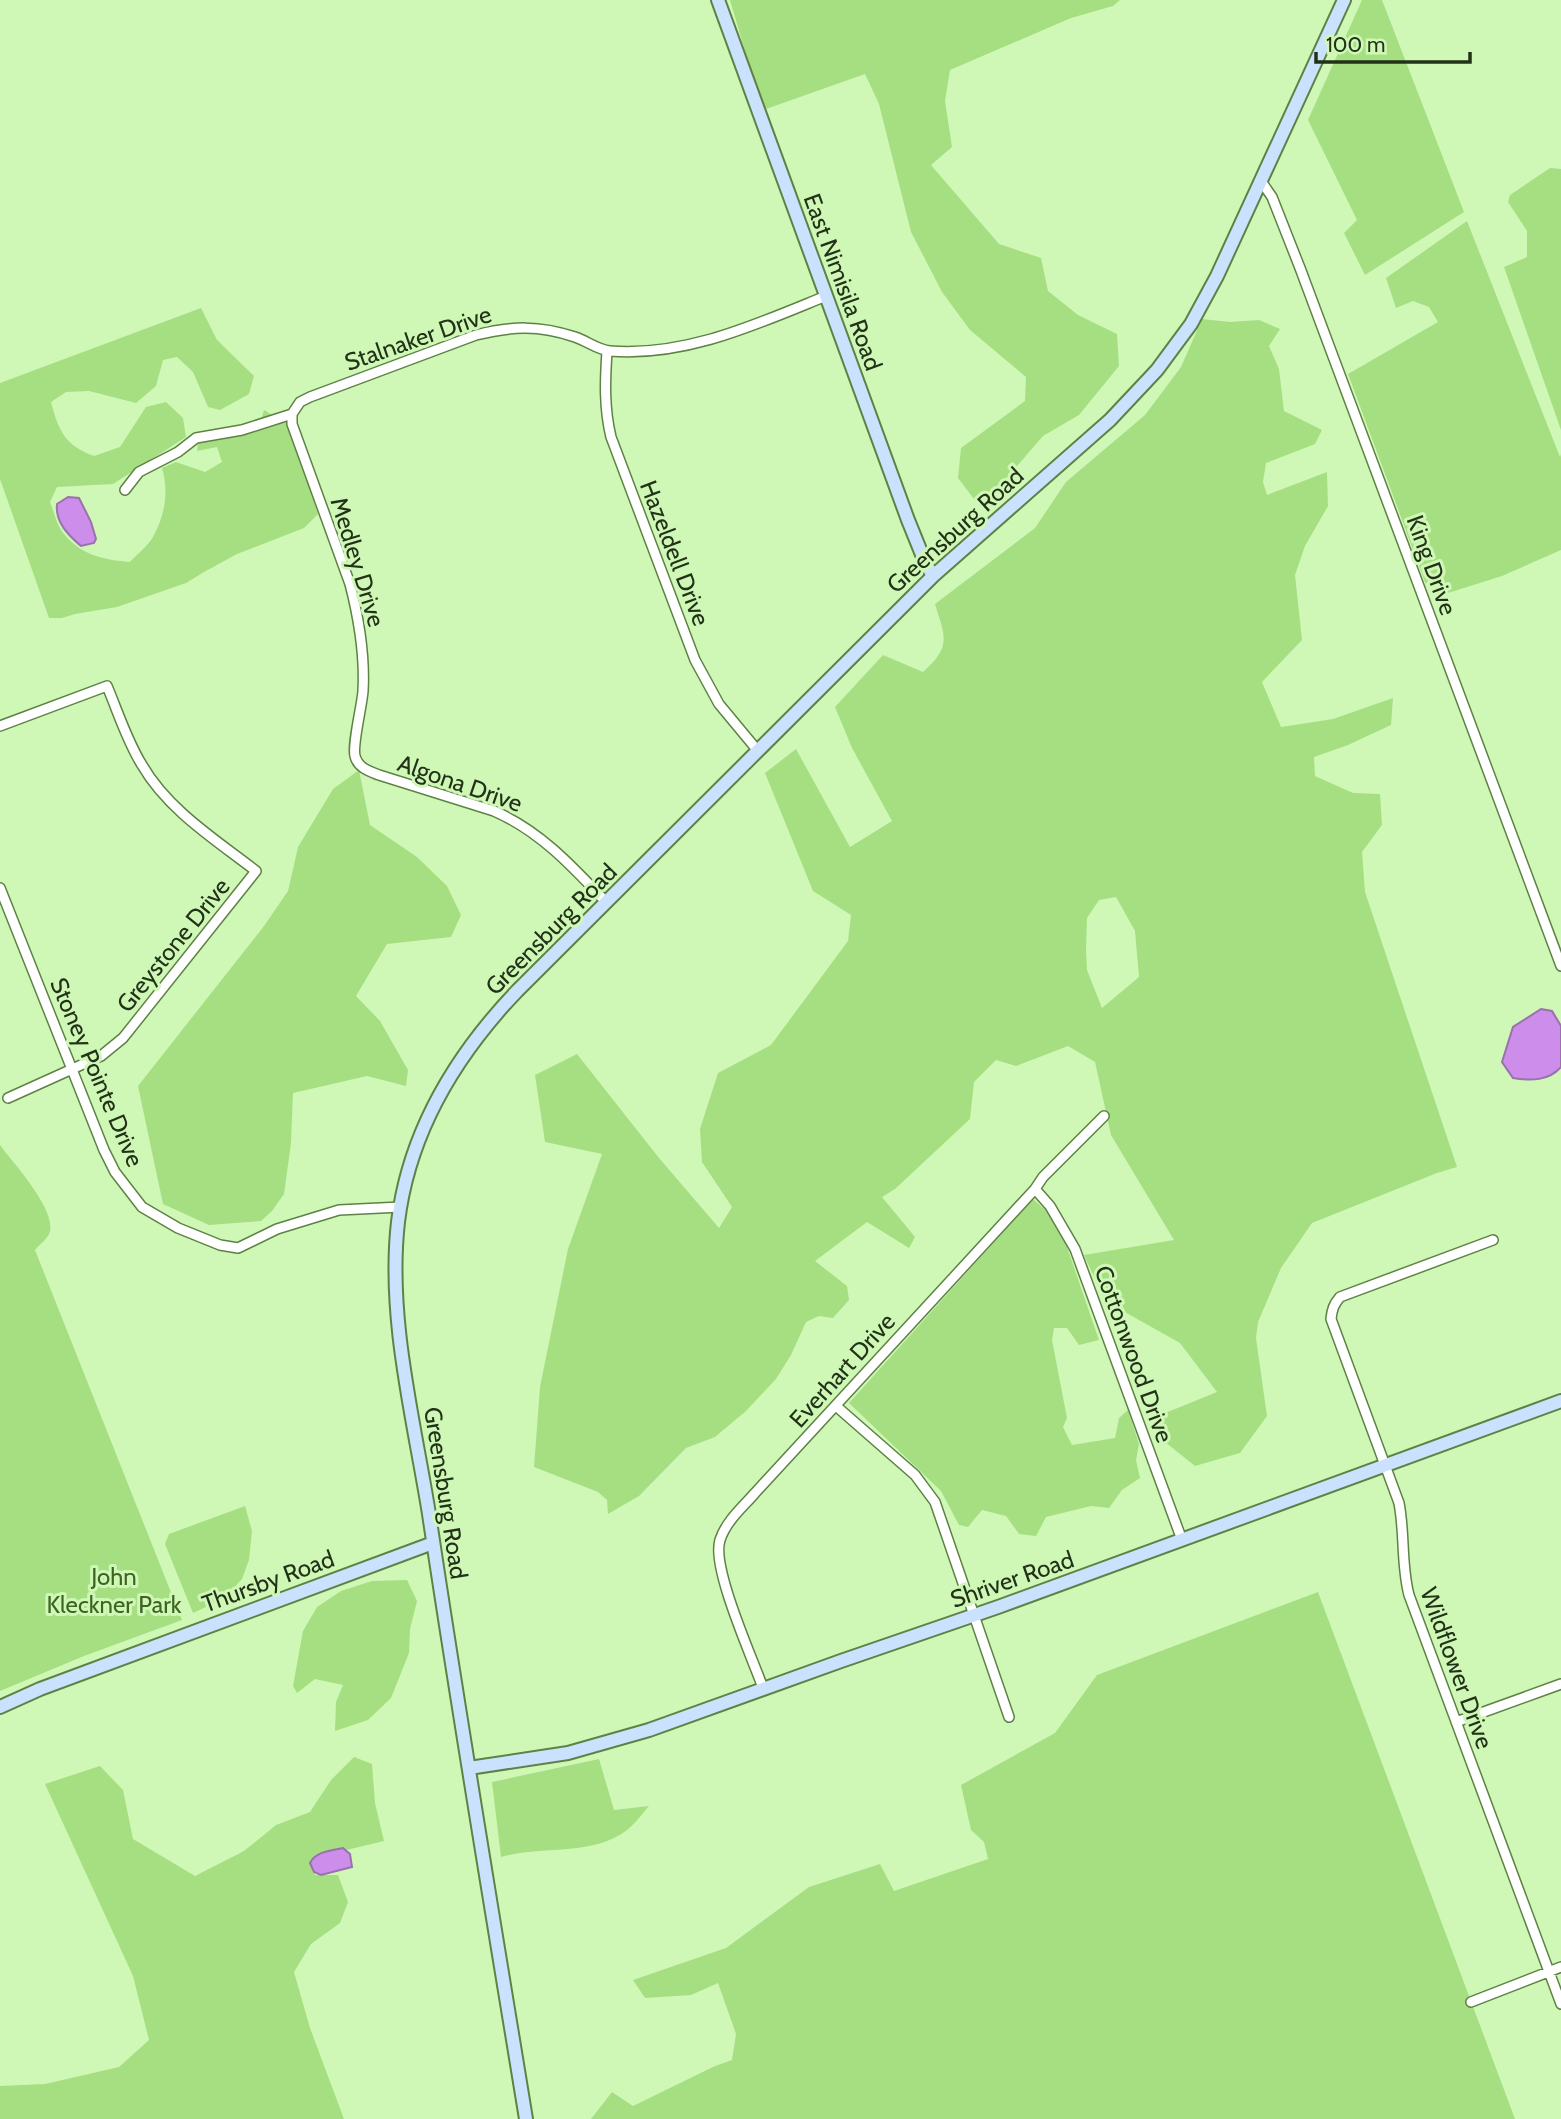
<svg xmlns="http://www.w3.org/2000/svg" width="1561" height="2119" font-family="Cabin,sans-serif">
<rect width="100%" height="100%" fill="#cff8b7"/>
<path fill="#a6df81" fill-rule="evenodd" d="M 730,0 L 1120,0 L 1113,6 L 1071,18 L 950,70 L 945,101 L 952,147 L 931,165 L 999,244 L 1041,258 L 1048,291 L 1078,315 L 1117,334 L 1119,366 L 1079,415 L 1043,436 L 993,494 L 977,503 L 958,478 L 961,448 L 1025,401 L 1026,377 L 970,330 L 942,292 L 911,232 L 879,104 L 865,74 L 766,109 L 747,58 Z
M 1362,0 L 1382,0 L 1464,212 L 1365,275 L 1344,233 L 1357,220 L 1308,120 Z
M 1550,168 L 1561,169 L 1561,430 L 1504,267 L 1527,257 L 1527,231 L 1508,202 L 1510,195 Z
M 1467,221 L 1560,457 L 1561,454 L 1561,550 L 1502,576 L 1448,593 L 1433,590 L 1425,582 L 1348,374 L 1438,322 L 1429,307 L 1413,301 L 1396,308 L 1386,278 Z
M 201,308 L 217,340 L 254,376 L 249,394 L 220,410 L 208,407 L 193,372 L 177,357 L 163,360 L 156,386 L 136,403 L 89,391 L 66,392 L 51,402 C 59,432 65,445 94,456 L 120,447 L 146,407 L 166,402 L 183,418 L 186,437 L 113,484 L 57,487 L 50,502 C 54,512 57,526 64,534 C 81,555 104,560 130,562 C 137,554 148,546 153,537 C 165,515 169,492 162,468 L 176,462 L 205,472 L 222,462 L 217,447 L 197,451 L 198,443 L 250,433 L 259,426 L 264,410 L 290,426 L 318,514 L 304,528 L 237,554 L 204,572 L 186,583 L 117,607 L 75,614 L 62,618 L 49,618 L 0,479 L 0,383 Z
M 1202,319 L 1230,322 L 1259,320 L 1280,329 L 1269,346 L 1279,369 L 1284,411 L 1322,430 L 1315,444 L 1266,463 L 1263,482 L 1267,495 L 1327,472 L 1328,506 L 1305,546 L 1295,575 L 1302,640 L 1262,682 L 1281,727 L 1333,719 L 1393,698 L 1391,725 L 1348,745 L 1314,757 L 1315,776 L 1353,793 L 1380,794 L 1382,825 L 1362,852 L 1365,892 L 1457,1167 L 1437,1173 L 1312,1223 L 1281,1268 L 1258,1322 L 1256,1338 L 1267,1416 L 1240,1453 L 1195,1466 L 1160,1438 L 1153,1418 L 1217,1392 L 1180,1343 L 1105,1301 L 1084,1255 L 1174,1240 L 1111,1135 L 1095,1062 L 1068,1046 L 1016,1066 L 996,1060 L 974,1082 L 970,1119 L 895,1189 L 882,1197 L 915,1237 L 909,1248 L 867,1222 L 815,1261 L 847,1286 L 849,1300 L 833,1318 L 819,1316 L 806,1322 L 791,1355 L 776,1379 L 746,1411 L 715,1437 L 686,1448 L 639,1496 L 608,1514 L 607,1500 L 598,1492 L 534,1467 L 540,1387 L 568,1249 L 602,1154 L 545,1142 L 535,1075 L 577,1054 L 659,1158 L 719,1228 L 732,1207 L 702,1162 L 700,1129 L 718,1073 L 771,1045 L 848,941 L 851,915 L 813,891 L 765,773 L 796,749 L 850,847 L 892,821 L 852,748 L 835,707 L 883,655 L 923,672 C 952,646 945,637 935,604 L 1035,528 L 1066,482 L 1145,415 L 1181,367 ZM 1116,897 L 1135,931 L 1139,977 L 1102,1008 L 1087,970 L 1086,950 L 1087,918 L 1099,900 Z
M 359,770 L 370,825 L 417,857 L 447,886 L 461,915 L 451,937 L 387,944 L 356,996 L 380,1021 L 408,1070 L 406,1086 L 367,1076 L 293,1093 L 291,1143 L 284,1194 L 272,1211 L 261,1221 L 209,1225 L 163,1204 L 138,1086 L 264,926 L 288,891 L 298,847 L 333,789 Z
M 0,1145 C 13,1163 59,1212 49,1234 C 46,1240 39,1245 35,1250 L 182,1620 L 84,1656 L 0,1691 Z
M 1033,1199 L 1051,1215 L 1067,1247 L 1099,1340 L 1079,1345 L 1067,1328 L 1054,1328 L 1052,1340 L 1067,1418 L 1063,1427 L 1072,1445 L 1115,1438 L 1119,1418 L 1128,1410 L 1139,1444 L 1136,1460 L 1140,1478 L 1122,1490 L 1109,1508 L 1091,1506 L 1046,1517 L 1036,1536 L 1019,1534 L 1006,1516 L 982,1510 L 968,1527 L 959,1525 L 941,1491 L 849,1403 Z
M 245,1506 L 252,1531 L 249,1560 L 242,1579 L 225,1598 L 193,1613 L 165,1544 L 169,1534 Z
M 407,1580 L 417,1601 L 410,1629 L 409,1653 L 391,1698 L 368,1720 L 335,1731 L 336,1702 L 343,1685 L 315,1679 L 297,1693 L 293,1686 L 303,1631 L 317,1607 L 341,1591 L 372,1581 Z
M 1318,1592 L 1515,2119 L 591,2119 L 612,2092 L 633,2106 L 715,2066 L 732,2060 L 736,2034 L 718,1983 L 691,1995 L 645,1998 L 633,1980 L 726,1948 L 809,1887 L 880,1864 L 894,1891 L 988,1859 L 984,1842 L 971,1830 L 961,1785 L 1055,1733 L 1097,1675 Z
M 354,1757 L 372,1764 L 375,1803 L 384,1841 L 313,1858 L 310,1863 L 315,1875 L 338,1875 L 348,1902 L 340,1923 L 311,1944 L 294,1972 L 310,2028 L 344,2119 L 0,2119 L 0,2086 L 45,2084 L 119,2067 L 149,2040 L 133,1976 L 45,1784 L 100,1766 L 123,1790 L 133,1839 L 195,1876 L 244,1851 L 276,1825 L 310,1812 L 331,1780 Z
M 599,1759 L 614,1810 L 649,1806 C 642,1814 635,1824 627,1830 C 592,1857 542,1845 501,1857 L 492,1782 Z"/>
<path fill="#cc8eea" stroke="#9972ab" stroke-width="2" d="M 68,497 L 79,498 L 91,522 L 96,539 L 94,543 L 81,546 C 68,535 55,522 57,504 Z
M 1541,1009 L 1552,1011 L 1561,1026 L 1561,1067 C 1549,1081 1531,1081 1513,1078 L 1502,1062 L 1513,1027 Z
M 343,1848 L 350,1854 L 352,1867 L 321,1875 L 314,1872 L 310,1863 C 316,1851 331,1851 343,1848 Z"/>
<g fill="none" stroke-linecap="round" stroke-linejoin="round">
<defs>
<path id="street" d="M 1261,181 L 1272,197 L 1300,268 L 1561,966
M 607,351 C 605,381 604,408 611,437 L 695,660 L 719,704 L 758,751
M 292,414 L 292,424 L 350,584 C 359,619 365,655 363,691 C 362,706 352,745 355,756 C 358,768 369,771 379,775 L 494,811 C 540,831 572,866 606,902
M 125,490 L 139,472 L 178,452 L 196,438 L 242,430 L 292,414 L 300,402 L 310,397 L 476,335 C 512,326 539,325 575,337 C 587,341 598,350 610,351 C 686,357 757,324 826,296
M 0,726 L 107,686 C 118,712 127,741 142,765 C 168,810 216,840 256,871 L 123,1038 L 101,1056 L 8,1098
M 0,888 L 104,1150 L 115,1172 L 142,1207 L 178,1228 L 220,1245 L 238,1248 L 277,1229 L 339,1210 L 401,1207
M 1035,1189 L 1050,1206 L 1075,1249 L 1182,1540
M 1493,1240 L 1340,1297 C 1334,1304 1332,1309 1331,1319 L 1399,1503 C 1405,1534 1401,1565 1409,1595 L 1561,2004
M 836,1406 L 915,1475 L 935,1502 L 1009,1717
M 763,1688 C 752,1657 711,1567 720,1540 C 726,1521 743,1507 755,1493 L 1035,1189 L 1043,1177 L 1104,1116
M 1456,1722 L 1561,1684
M 1471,2002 L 1561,1967"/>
<path id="secondary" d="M 718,0 L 908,520 L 925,562 L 933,576
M 0,1707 L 40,1689 L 433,1543
M 469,1768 L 568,1753 L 649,1730 L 841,1661 L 998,1607 L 1561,1401
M 526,2119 C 493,1917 459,1716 429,1514 C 414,1420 387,1318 398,1222 C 409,1132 456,1055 517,991 L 933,576 L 1110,420 L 1157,370 L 1191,324 L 1217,276 L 1344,0"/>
</defs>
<use href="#street" stroke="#5e8246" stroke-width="12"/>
<use href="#secondary" stroke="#5e8246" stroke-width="16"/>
<use href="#street" stroke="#fff" stroke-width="9"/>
<use href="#secondary" stroke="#cbe2fe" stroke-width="12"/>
</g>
<g text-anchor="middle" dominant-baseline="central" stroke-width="6" stroke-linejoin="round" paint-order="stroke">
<g font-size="24" fill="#223218" stroke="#cff8b7">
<text transform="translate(843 282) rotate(70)">East Nimisila Road</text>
<text transform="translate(418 338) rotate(-19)">Stalnaker Drive</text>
<text transform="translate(955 530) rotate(-42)">Greensburg Road</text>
<text transform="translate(675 553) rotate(69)">Hazeldell Drive</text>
<text transform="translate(358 562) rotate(73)">Medley Drive</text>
<text transform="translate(1432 565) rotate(70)">King Drive</text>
<text transform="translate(460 783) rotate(19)">Algona Drive</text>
<text transform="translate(551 929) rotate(-45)">Greensburg Road</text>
<text transform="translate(173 945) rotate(-51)">Greystone Drive</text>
<text transform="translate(97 1072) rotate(67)">Stoney Pointe Drive</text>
<text transform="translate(1134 1354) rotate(70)">Cottonwood Drive</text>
<text transform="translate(842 1370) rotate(-48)">Everhart Drive</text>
<text transform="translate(446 1493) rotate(81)">Greensburg Road</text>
<text transform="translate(1012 1579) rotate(-19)">Shriver Road</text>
<text transform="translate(268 1581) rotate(-20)">Thursby Road</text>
<text transform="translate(1457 1668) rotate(70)">Wildflower Drive</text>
</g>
<g font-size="24" fill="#3e6422" stroke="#cff8b7">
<text x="114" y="1576">John<tspan x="114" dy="28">Kleckner Park</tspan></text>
</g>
</g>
<path d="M1316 52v10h154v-10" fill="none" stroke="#223218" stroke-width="3.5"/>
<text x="1326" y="52" font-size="21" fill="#223218" stroke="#cff8b7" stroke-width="5" paint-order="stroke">100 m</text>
</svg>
